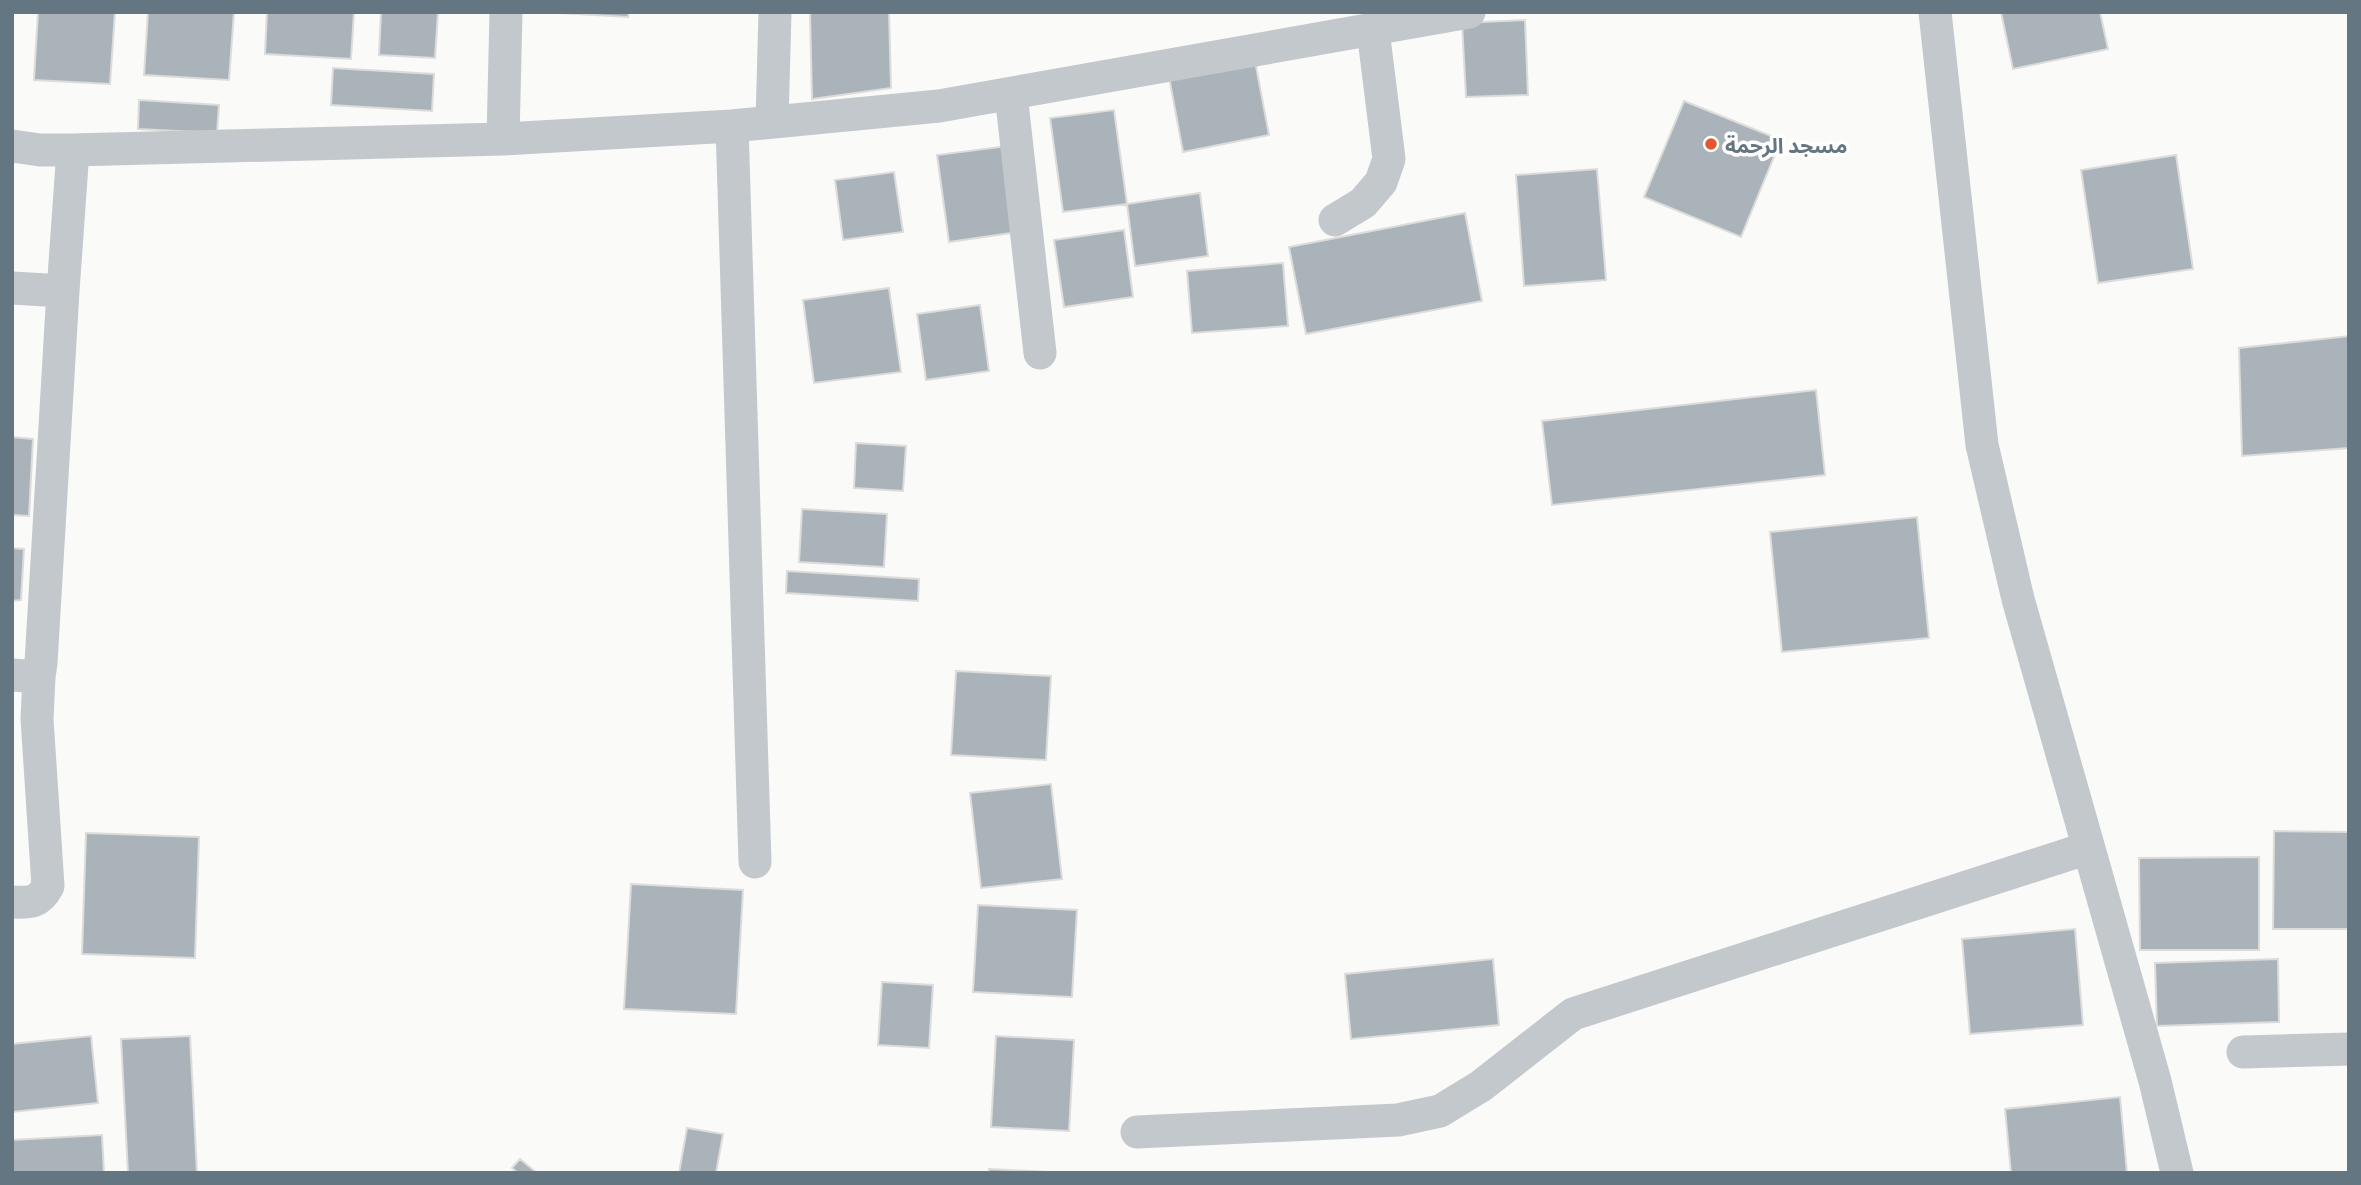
<svg xmlns="http://www.w3.org/2000/svg" width="2361" height="1185" font-family="'Exo 2','Noto Sans Arabic',sans-serif">
<rect width="100%" height="100%" fill="#fafaf8"/>
<path fill="#aab3b9" stroke="#dcdcda" stroke-width="2" d="M 38,12 L 115,12 L 110,84 L 34,80 Z
M 148,12 L 234,12 L 229,80 L 144,75 Z
M 267,12 L 354,12 L 351,59 L 265,54 Z
M 381,12 L 438,12 L 435,58 L 379,55 Z
M 542,12 L 629,12 L 628,17 Z
M 810,12 L 889,12 L 891,88 L 812,99 Z
M 2001,12 L 2100,12 L 2108,49 L 2013,69 Z
M 1525,20 L 1528,95 L 1466,97 L 1462,23 Z
M 1255,61 L 1269,135 L 1183,152 L 1169,77 Z
M 333,68 L 434,74 L 432,111 L 331,105 Z
M 139,100 L 219,105 L 217,133 L 138,129 Z
M 1684,101 L 1781,140 L 1741,237 L 1644,197 Z
M 1114,110 L 1127,204 L 1063,212 L 1050,118 Z
M 1007,146 L 1018,232 L 949,242 L 937,155 Z
M 2176,155 L 2193,269 L 2098,283 L 2081,170 Z
M 1597,169 L 1606,280 L 1524,286 L 1516,175 Z
M 894,172 L 903,232 L 843,240 L 835,180 Z
M 1200,193 L 1208,256 L 1135,266 L 1127,204 Z
M 1465,213 L 1482,301 L 1306,334 L 1289,247 Z
M 1124,230 L 1133,297 L 1064,307 L 1054,240 Z
M 1283,263 L 1288,326 L 1192,333 L 1187,271 Z
M 889,288 L 901,372 L 814,383 L 803,300 Z
M 980,305 L 989,371 L 926,380 L 917,314 Z
M 2349,336 L 2349,448 L 2242,456 L 2239,348 Z
M 1816,390 L 1825,475 L 1552,505 L 1542,421 Z
M 12,437 L 33,439 L 29,516 L 12,515 Z
M 856,443 L 906,446 L 903,491 L 854,488 Z
M 802,509 L 887,514 L 884,567 L 799,562 Z
M 1917,517 L 1929,638 L 1782,652 L 1770,532 Z
M 12,548 L 24,549 L 21,600 L 12,601 Z
M 787,571 L 919,579 L 918,601 L 786,593 Z
M 956,671 L 1051,676 L 1046,760 L 951,755 Z
M 1051,784 L 1062,879 L 981,888 L 970,793 Z
M 2274,831 L 2349,832 L 2349,929 L 2273,929 Z
M 86,833 L 199,837 L 195,958 L 82,954 Z
M 2259,857 L 2259,950 L 2140,950 L 2139,858 Z
M 631,884 L 743,890 L 736,1014 L 624,1009 Z
M 978,905 L 1077,910 L 1072,997 L 973,992 Z
M 2075,929 L 2083,1025 L 1970,1034 L 1962,939 Z
M 1493,959 L 1499,1025 L 1351,1039 L 1345,974 Z
M 2278,959 L 2279,1022 L 2157,1026 L 2155,963 Z
M 882,982 L 933,985 L 929,1048 L 878,1045 Z
M 91,1036 L 98,1103 L 12,1112 L 12,1044 Z
M 190,1036 L 197,1173 L 128,1173 L 121,1039 Z
M 996,1036 L 1074,1040 L 1069,1131 L 991,1127 Z
M 2120,1097 L 2127,1173 L 2011,1173 L 2005,1109 Z
M 687,1128 L 723,1134 L 716,1173 L 679,1173 Z
M 102,1135 L 104,1173 L 12,1173 L 12,1140 Z
M 520,1159 L 537,1173 L 518,1173 L 512,1168 Z
M 989,1169 L 1070,1173 L 989,1173 Z"/>
<g fill="none" stroke-linecap="round" stroke-linejoin="round">
<path stroke="#c3c8cc" stroke-width="33" d="M 1935,12 L 1982,445 L 2018,599 L 2155,1081 L 2177,1173
M 1011,94 L 1040,353
M 772,122 L 775,12
M 732,126 L 755,862
M 503,139 L 506,12
M 12,146 L 40,150 L 73,150 L 503,139 L 732,126 L 939,106 L 1469,12
M 1335,220 L 1363,203 L 1381,182 L 1389,159 L 1373,30
M 12,288 L 63,291
M 12,675 L 39,677 L 41,663 L 63,291 L 73,150
M 12,902 C 30,903 39,903 48,886 L 37,719 L 39,677
M 2243,1052 L 2349,1049
M 1137,1132 L 1398,1120 L 1440,1111 L 1481,1086 L 1573,1014 L 2088,848"/>
</g>
<circle fill="#e4572e" stroke="#fff" stroke-width="2.5" cx="1711" cy="144" r="7"/>
<g text-anchor="middle" dominant-baseline="central" stroke-width="7" stroke-linejoin="round" paint-order="stroke">
<g font-size="21" font-weight="bold" fill="#657683" stroke="#fff" text-anchor="start">
<text x="1725" y="144">مسجد الرحمة</text>
</g>
</g>
<rect width="2361" height="1185" fill="none" stroke="#657683" stroke-width="28"/>
</svg>
